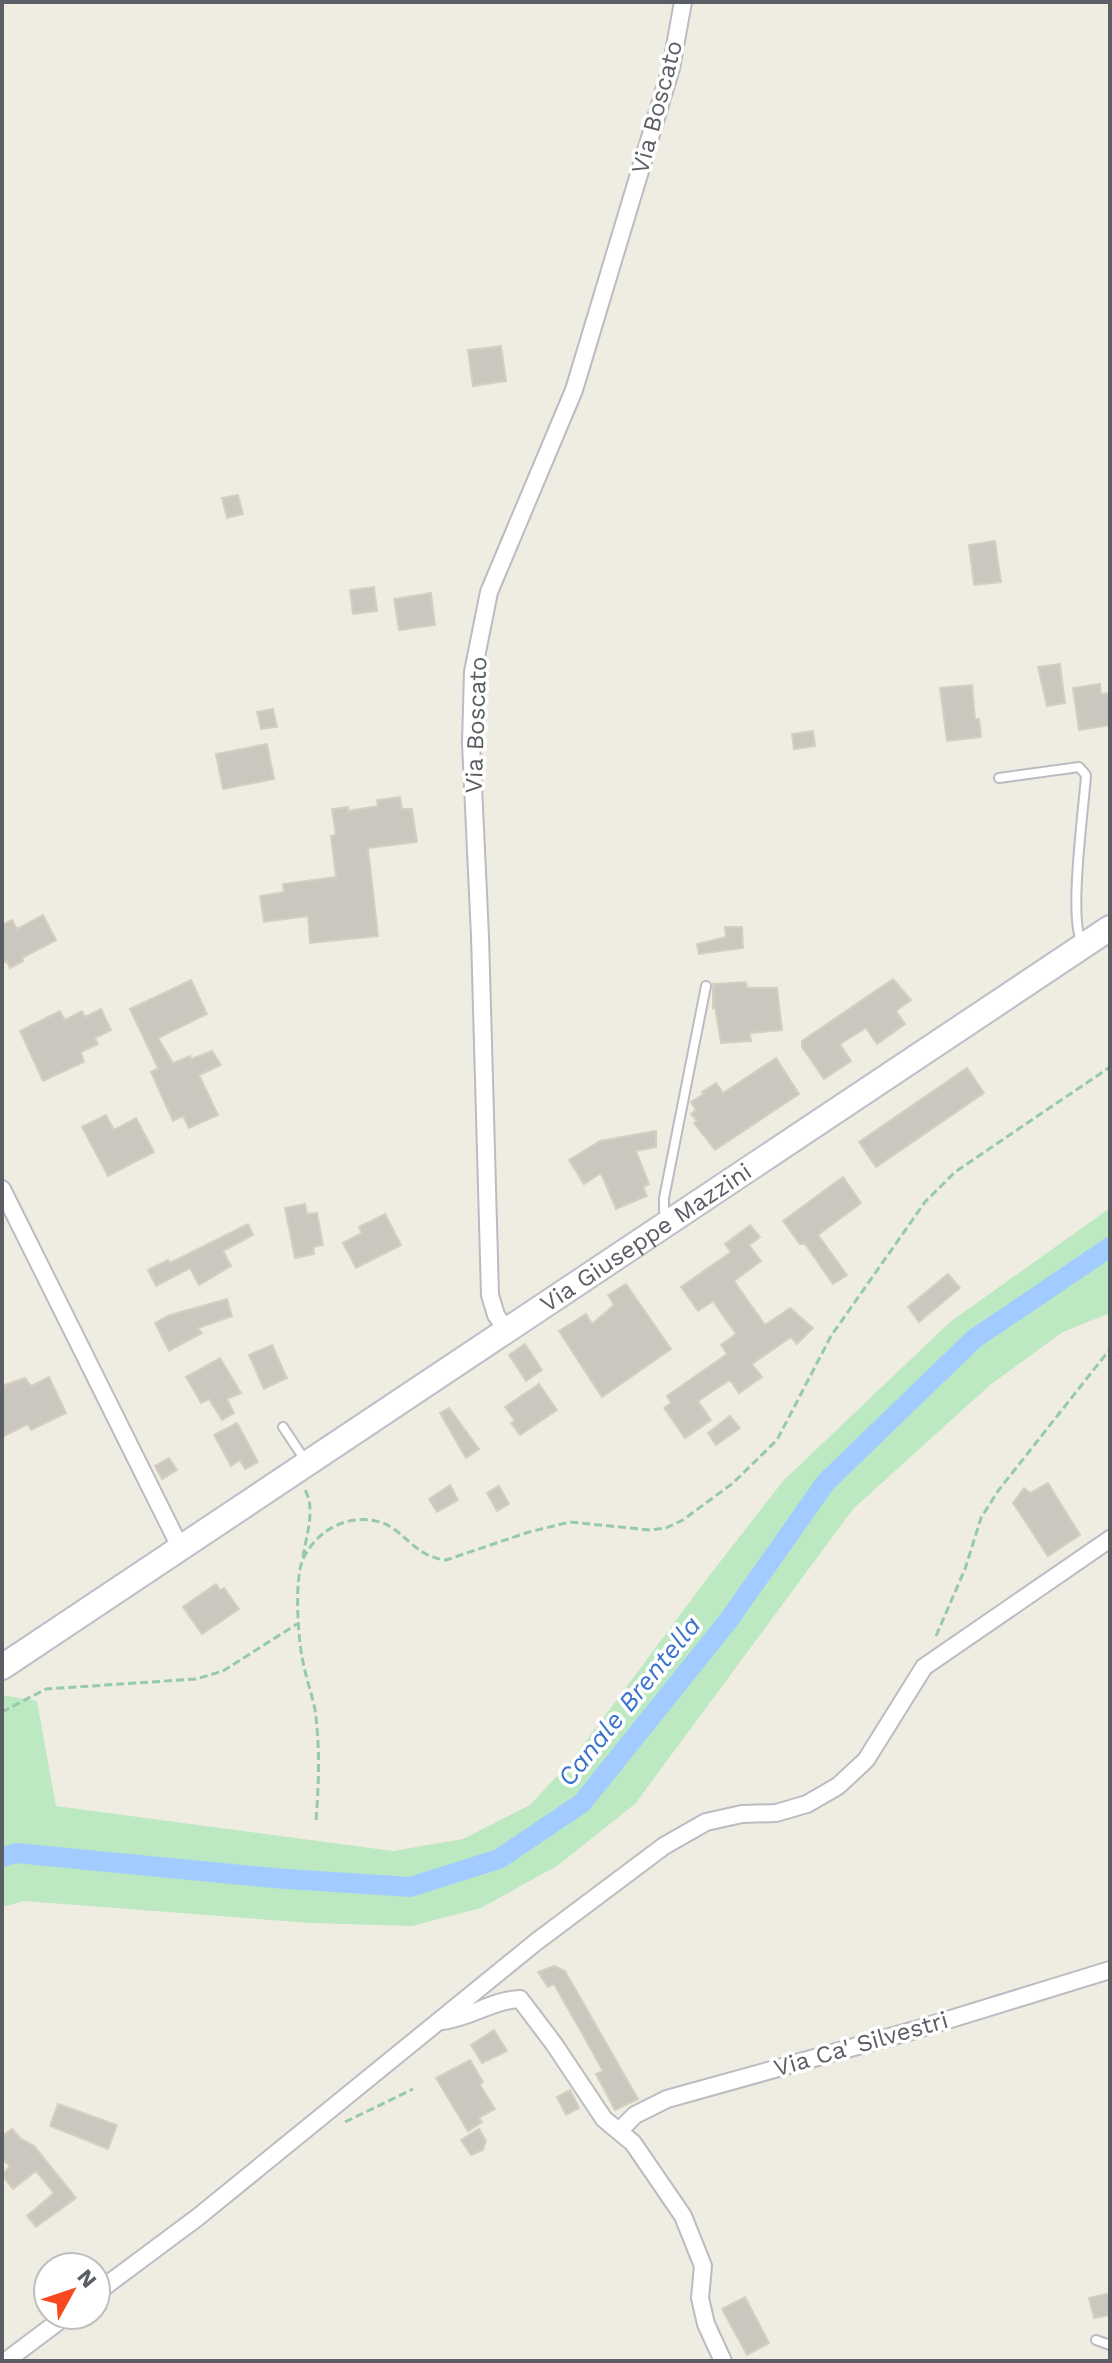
<svg xmlns="http://www.w3.org/2000/svg" width="1112" height="2363" font-family="'Work Sans',sans-serif">
<rect width="100%" height="100%" fill="#efede2"/>
<path fill="#bce9c1" d="M 1110,1208 L 1110,1313 L 1063,1332 L 990,1385 L 853,1509 L 635,1804 L 557,1866 L 481,1908 L 412,1926 L 311,1923 L 24,1901 L 2,1907 L 2,1695 L 37,1701 L 56,1806 L 393,1851 L 463,1839 L 530,1805 L 572,1760 L 706,1580 L 783,1481 L 950,1322 Z"/>
<g fill="none" stroke-linecap="round" stroke-linejoin="round">
<path stroke="#a2ccff" stroke-width="20" d="M 2,1857 L 16,1853 L 273,1878 L 410,1887 L 499,1859 L 582,1803 L 728,1621 L 826,1482 L 974,1339 L 1110,1247"/>
</g>
<path fill="#cac7bf" stroke="#d4d0c0" stroke-width="2" d="M 501,346 L 506,381 L 473,386 L 468,350 Z
M 238,495 L 243,514 L 227,518 L 222,498 Z
M 995,541 L 1001,582 L 974,585 L 969,545 Z
M 374,587 L 377,611 L 353,614 L 350,590 Z
M 431,593 L 435,625 L 399,630 L 394,599 Z
M 1060,664 L 1065,703 L 1047,706 L 1038,667 Z
M 1100,684 L 1101,694 L 1110,693 L 1110,725 L 1079,730 L 1073,688 Z
M 972,685 L 975,719 L 979,719 L 981,737 L 947,741 L 940,688 Z
M 273,709 L 277,727 L 261,729 L 257,712 Z
M 813,731 L 815,746 L 794,749 L 792,734 Z
M 267,744 L 274,779 L 223,789 L 216,754 Z
M 400,797 L 402,809 L 412,809 L 417,842 L 368,848 L 378,936 L 310,943 L 308,916 L 264,922 L 260,896 L 284,892 L 283,884 L 336,877 L 331,836 L 336,835 L 332,809 L 348,807 L 348,811 L 378,806 L 377,800 Z
M 43,915 L 56,940 L 22,958 L 23,961 L 10,968 L 7,961 L 2,964 L 2,925 L 12,920 L 17,929 Z
M 725,927 L 742,927 L 743,948 L 699,954 L 697,944 L 726,937 Z
M 893,979 L 911,1000 L 896,1011 L 905,1024 L 877,1044 L 866,1028 L 840,1044 L 851,1061 L 824,1079 L 802,1047 L 802,1041 Z
M 191,980 L 207,1014 L 158,1038 L 173,1063 L 190,1056 L 191,1059 L 212,1051 L 221,1065 L 199,1075 L 218,1115 L 189,1128 L 183,1116 L 173,1121 L 151,1072 L 158,1068 L 130,1009 Z
M 746,982 L 747,988 L 777,988 L 782,1030 L 750,1033 L 751,1041 L 721,1043 L 715,1007 L 713,1008 L 713,984 Z
M 101,1009 L 111,1030 L 95,1038 L 98,1044 L 81,1052 L 84,1062 L 43,1081 L 20,1031 L 60,1011 L 65,1020 L 82,1011 L 85,1017 Z
M 776,1058 L 799,1094 L 715,1150 L 694,1123 L 697,1121 L 691,1114 L 696,1110 L 691,1102 L 704,1094 L 702,1092 L 716,1083 L 723,1093 Z
M 967,1068 L 984,1093 L 876,1167 L 859,1142 Z
M 106,1115 L 114,1130 L 136,1118 L 154,1152 L 108,1176 L 82,1127 Z
M 656,1131 L 656,1147 L 636,1151 L 649,1184 L 643,1187 L 647,1196 L 616,1209 L 601,1173 L 584,1184 L 569,1160 L 600,1141 Z
M 843,1177 L 861,1203 L 818,1235 L 847,1275 L 833,1284 L 805,1244 L 800,1244 L 783,1221 Z
M 305,1204 L 307,1214 L 317,1213 L 323,1245 L 313,1247 L 314,1254 L 295,1258 L 285,1208 Z
M 385,1214 L 401,1245 L 356,1268 L 343,1243 L 362,1233 L 359,1227 Z
M 248,1224 L 253,1235 L 223,1251 L 231,1266 L 199,1285 L 190,1268 L 156,1286 L 148,1270 L 168,1260 L 170,1263 Z
M 750,1225 L 760,1237 L 749,1245 L 761,1261 L 734,1281 L 765,1325 L 790,1308 L 813,1328 L 797,1344 L 791,1337 L 752,1364 L 762,1377 L 739,1393 L 730,1380 L 698,1401 L 711,1420 L 685,1438 L 664,1408 L 671,1403 L 667,1396 L 727,1354 L 721,1345 L 736,1334 L 713,1301 L 698,1311 L 681,1287 L 731,1252 L 725,1244 Z
M 948,1274 L 960,1288 L 919,1322 L 908,1307 Z
M 626,1284 L 671,1349 L 602,1397 L 559,1331 L 586,1314 L 592,1324 L 614,1305 L 608,1295 Z
M 227,1299 L 232,1316 L 198,1328 L 202,1333 L 169,1351 L 155,1323 L 170,1315 Z
M 525,1344 L 542,1370 L 526,1381 L 509,1355 Z
M 272,1345 L 287,1378 L 264,1389 L 249,1355 Z
M 220,1358 L 241,1393 L 227,1399 L 234,1413 L 222,1420 L 209,1399 L 201,1403 L 186,1377 Z
M 49,1377 L 66,1413 L 31,1430 L 28,1424 L 2,1437 L 2,1386 L 25,1378 L 31,1386 Z
M 539,1384 L 557,1410 L 520,1435 L 511,1423 L 515,1421 L 505,1407 Z
M 449,1408 L 479,1449 L 466,1458 L 440,1413 Z
M 730,1416 L 740,1428 L 716,1445 L 708,1433 Z
M 237,1423 L 258,1462 L 245,1469 L 240,1460 L 231,1466 L 214,1435 Z
M 169,1458 L 177,1470 L 162,1479 L 155,1466 Z
M 1048,1483 L 1080,1535 L 1048,1556 L 1013,1503 L 1024,1488 L 1030,1493 Z
M 450,1485 L 458,1500 L 437,1512 L 429,1499 Z
M 499,1486 L 509,1504 L 497,1511 L 487,1493 Z
M 216,1584 L 220,1590 L 224,1588 L 239,1609 L 202,1634 L 183,1607 Z
M 554,1966 L 565,1971 L 638,2099 L 615,2110 L 596,2074 L 603,2071 L 583,2035 L 554,1984 L 548,1987 L 538,1972 Z
M 494,2030 L 507,2051 L 482,2063 L 471,2045 Z
M 470,2060 L 483,2082 L 480,2085 L 495,2109 L 479,2118 L 482,2122 L 468,2131 L 436,2078 Z
M 570,2090 L 579,2108 L 566,2115 L 557,2097 Z
M 58,2104 L 117,2125 L 108,2149 L 50,2126 Z
M 12,2129 L 21,2139 L 34,2146 L 76,2198 L 36,2227 L 27,2216 L 54,2193 L 36,2171 L 13,2189 L 2,2175 L 10,2166 L 2,2159 L 2,2136 Z
M 479,2129 L 486,2141 L 483,2150 L 471,2155 L 461,2140 Z
M 1110,2293 L 1110,2315 L 1094,2318 L 1089,2298 Z
M 745,2297 L 769,2343 L 747,2355 L 722,2309 Z"/>
<g fill="none" stroke-linecap="round" stroke-linejoin="round">
<defs>
<path id="service" d="M 999,778 L 1079,767 L 1086,775 C 1084,807 1068,920 1082,942
M 668,1219 L 664,1211 L 664,1198 L 706,986
M 283,1427 L 305,1460
M 1096,2340 L 1110,2345"/>
<path id="minor" d="M 2,1189 L 175,1537 L 182,1546
M 508,1332 L 496,1315 L 490,1295 L 480,936 L 471,743 L 473,672 L 489,592 L 574,390 L 671,68 L 683,2
M 442,2021 C 470,2018 492,2000 520,1999 L 554,2044 L 604,2119 L 633,2143 L 683,2216 L 703,2266 L 700,2298 L 706,2324 L 723,2361
M 620,2130 L 635,2115 L 667,2099 L 915,2030 L 1110,1970
M 96,2293 L 198,2217 L 536,1942 L 664,1846 L 706,1822 L 742,1814 L 776,1813 L 807,1804 L 838,1786 L 866,1760 L 924,1667 L 1110,1539
M 6,2361 L 67,2315"/>
<g id="secondary">
<path id="s1" d="M 2,1667 L 1110,928"/>
</g>
</defs>
<use href="#service" stroke="#babcc2" stroke-width="12"/>
<use href="#minor" stroke="#babcc2" stroke-width="20"/>
<use href="#secondary" stroke="#bbbec5" stroke-width="28"/>
<path stroke="#95caaa" stroke-width="3" stroke-dasharray="8 4" stroke-linecap="butt" d="M 303,1557 C 306,1536 316,1509 305,1490
M 936,1636 L 965,1569 L 981,1518 L 998,1491 L 1110,1349
M 2,1712 L 46,1689 L 196,1679 L 223,1671 L 297,1624
M 316,1820 C 319,1783 320,1746 315,1710 C 312,1694 306,1678 303,1662 C 298,1640 294,1579 303,1559 C 313,1538 332,1523 355,1520 C 404,1515 405,1556 446,1560 L 529,1532 L 570,1522 L 650,1530 L 666,1528 L 683,1520 L 733,1483 L 777,1440 L 831,1336 L 925,1202 L 955,1172 L 1110,1067
M 345,2122 L 413,2089"/>
<use href="#service" stroke="#fff" stroke-width="8"/>
<use href="#minor" stroke="#fff" stroke-width="16"/>
<use href="#secondary" stroke="#fff" stroke-width="24"/>
</g>
<g text-anchor="middle" dominant-baseline="central" stroke-width="7" stroke-linejoin="round" paint-order="stroke">
<g font-size="24" fill="#5b5e64" stroke="#fff">
<text transform="translate(657 107) rotate(-75)">Via Boscato</text>
<text transform="translate(476 725) rotate(-88)">Via Boscato</text>
<text stroke="none"><textPath href="#s1" startOffset="774">Via Giuseppe Mazzini</textPath></text>
<text transform="translate(861 2044) rotate(-16)">Via Ca' Silvestri</text>
</g>
<g font-size="26" font-style="italic" fill="#3a72cc" stroke="#fff">
<text transform="translate(629 1701) rotate(-51)">Canale Brentella</text>
</g>
</g>
<rect width="1112" height="2363" fill="none" stroke="#5b5e64" stroke-width="8"/>
<g transform="translate(72 2291) rotate(50)"><circle r="38" fill="#ffffff" stroke="#bdbfc1" stroke-width="2"/>
<path d="M0-6L14 30L0 20L-14 30Z" fill="#f74820"/>
<text y="-12" font-size="22" font-weight="bold" text-anchor="middle" fill="#5b5e64">N</text>
</g>
</svg>
